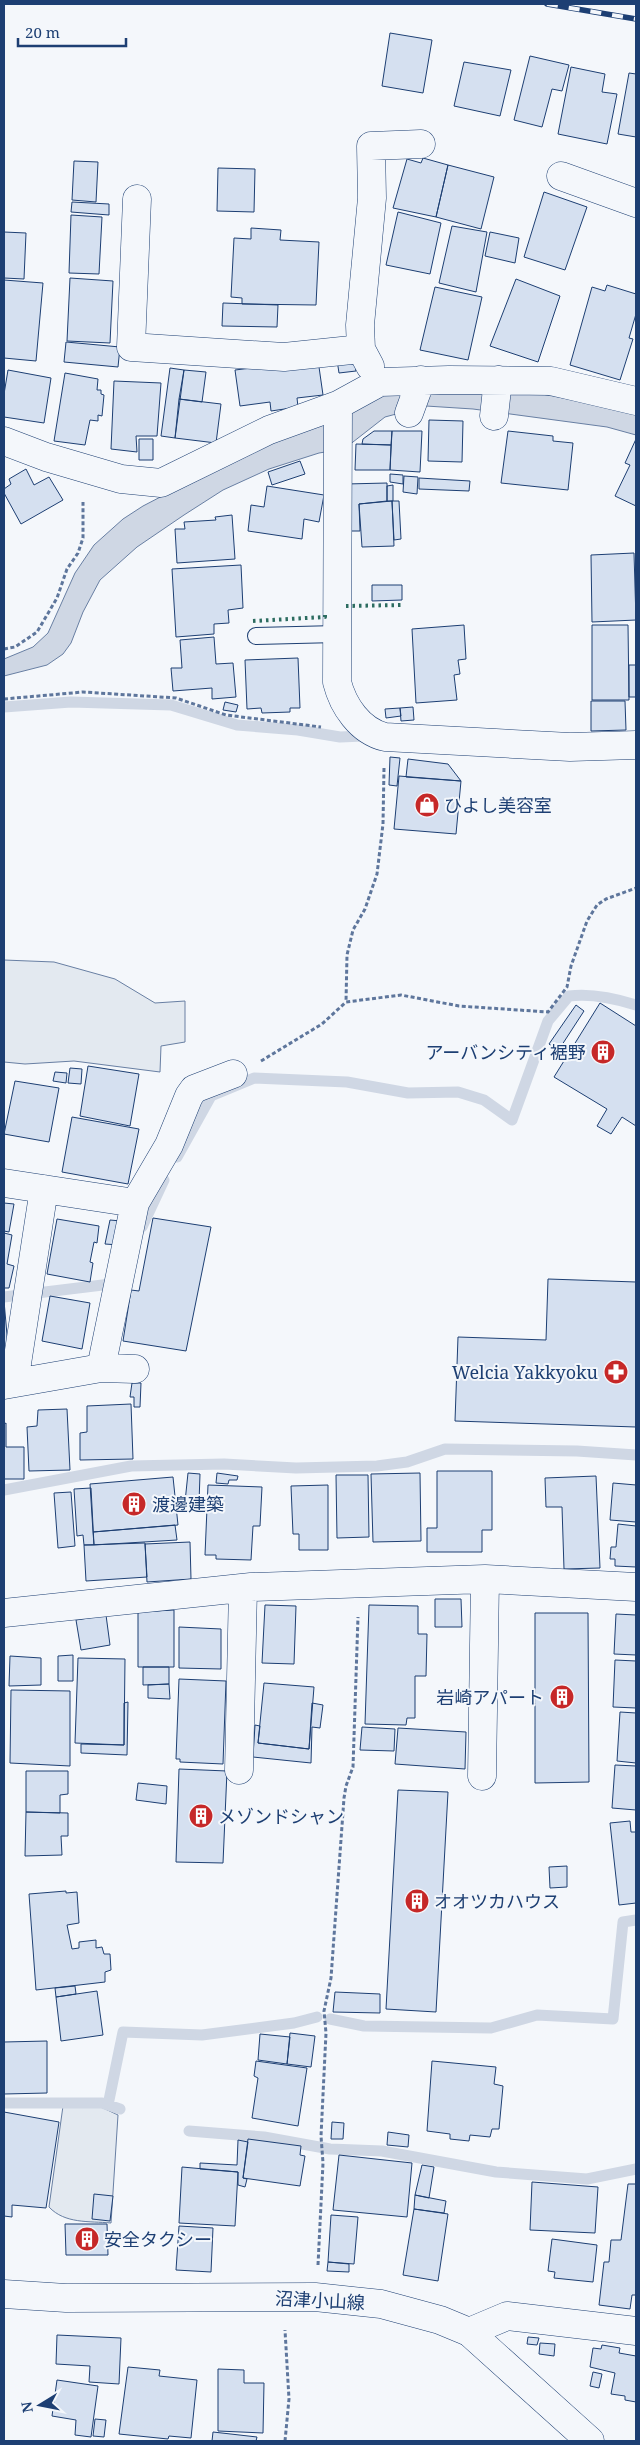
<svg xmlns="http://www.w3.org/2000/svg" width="640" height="2445" font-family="'Noto Serif','Noto Sans JP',serif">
<rect width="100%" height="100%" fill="#f4f7fb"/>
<path fill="#e3e9f0" stroke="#687fa3" d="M 4,960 L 54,962 L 115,979 L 155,1003 L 185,1001 L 185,1042 L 161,1046 L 160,1072 L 74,1061 L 25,1064 L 4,1062 Z
M 63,2106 L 101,2107 L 118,2115 L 111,2223 C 89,2221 65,2224 49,2207 Z"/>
<path fill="#cfd7e4" stroke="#687fa3" d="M 387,394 L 542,394 L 636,412 L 636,435 L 607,427 L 473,409 L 426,406 L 385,417 L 344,449 L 319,453 L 269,469 L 223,490 L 184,515 L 137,547 L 100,580 L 83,612 L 71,643 L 63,654 L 47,665 L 4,676 L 4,659 L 33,647 L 48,633 L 75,573 L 94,545 L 123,519 L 143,506 L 222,465 Z"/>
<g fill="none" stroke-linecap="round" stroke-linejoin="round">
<path stroke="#cfd7e4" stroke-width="11" d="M 4,707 L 71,702 L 171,705 L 237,725 L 298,730 L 340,737 L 364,736
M 177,1157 L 211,1096 L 254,1078 L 347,1082 L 408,1093 L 458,1092 L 484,1100 L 512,1120 L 548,1021 L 569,996 C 592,993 614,998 636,1005
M 142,1227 L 164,1180
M 4,1297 L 119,1283
M 4,1490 L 131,1466 L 224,1464 L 296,1468 L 377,1466 L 407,1462 L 445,1449 L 577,1451 L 636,1455
M 330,2019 L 364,2026 L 491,2028 L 537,2015 L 613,2019 L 623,1922 L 636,1920
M 4,2103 L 102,2103 L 120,2109
M 108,2105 L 123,2032 L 202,2035 L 294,2023 L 317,2017
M 189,2131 L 264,2137 L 330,2149 L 382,2151 L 496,2172 L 587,2179 L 636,2169"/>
</g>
<path fill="#d5e0f0" stroke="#1d3f73" d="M 390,33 L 432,40 L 423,93 L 382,86 Z
M 530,56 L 569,65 L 562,91 L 552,89 L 542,127 L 514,120 Z
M 464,62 L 511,70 L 500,116 L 454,106 Z
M 571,67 L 605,74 L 602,92 L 617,94 L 607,144 L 558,134 Z
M 629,73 L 636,74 L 636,137 L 618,134 Z
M 423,158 L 448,165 L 436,217 L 393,208 L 407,159 L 421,163 Z
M 74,161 L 98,162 L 96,202 L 72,200 Z
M 448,165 L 494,177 L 481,229 L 436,217 Z
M 218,168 L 255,169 L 254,212 L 217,211 Z
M 544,192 L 587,207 L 565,270 L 524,257 Z
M 72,202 L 109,204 L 109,215 L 71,212 Z
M 398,212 L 441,223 L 430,274 L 386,265 Z
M 71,215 L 102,217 L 99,274 L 69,273 Z
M 452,226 L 487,232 L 476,292 L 439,283 Z
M 251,228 L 281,230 L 280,240 L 319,242 L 316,305 L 242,304 L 242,298 L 231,297 L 234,238 L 251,239 Z
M 4,232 L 26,233 L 24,279 L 4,278 Z
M 490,232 L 519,238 L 515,263 L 485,256 Z
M 70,278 L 113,281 L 110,343 L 67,341 Z
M 516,279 L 560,296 L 538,362 L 490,346 Z
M 4,280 L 43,283 L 36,361 L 4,358 Z
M 607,285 L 636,294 L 636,314 L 629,338 L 633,339 L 620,380 L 570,365 L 592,287 L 605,291 Z
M 435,287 L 482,297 L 468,360 L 420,350 Z
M 223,303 L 278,305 L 277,327 L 222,326 Z
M 66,342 L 120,347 L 118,367 L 64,362 Z
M 354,357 L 356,371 L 339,373 L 337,360 Z
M 318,360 L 323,395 L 297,398 L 298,407 L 271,411 L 270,402 L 240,406 L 235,370 Z
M 170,368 L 184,370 L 175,438 L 161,436 Z
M 8,370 L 51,378 L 44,423 L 4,417 L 4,394 Z
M 184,370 L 206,372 L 202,402 L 179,399 Z
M 65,373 L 98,379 L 97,390 L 101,390 L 101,394 L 104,395 L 102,416 L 98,415 L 98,421 L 90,420 L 85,445 L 54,441 Z
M 114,381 L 161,383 L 157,436 L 136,436 L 137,452 L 111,449 Z
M 179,399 L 221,404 L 216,443 L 175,438 Z
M 429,420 L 463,421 L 462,462 L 428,461 Z
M 374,431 L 392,431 L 391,445 L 362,444 L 363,439 Z
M 392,431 L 422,431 L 420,472 L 390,470 Z
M 508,431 L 553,436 L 553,441 L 573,443 L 568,490 L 501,483 Z
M 139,439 L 153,439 L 153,460 L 139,460 Z
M 636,439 L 636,506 L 615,496 L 630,465 L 625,463 Z
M 356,444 L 391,445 L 390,470 L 355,470 Z
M 300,461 L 305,474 L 272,485 L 268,472 Z
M 26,469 L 34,485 L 49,477 L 63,500 L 21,524 L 4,493 L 4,489 L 11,484 L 9,479 Z
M 390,474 L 403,475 L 403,484 L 390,482 Z
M 404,476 L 418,477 L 417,494 L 403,492 Z
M 419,478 L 470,481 L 469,491 L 419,489 Z
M 387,483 L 387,501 L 359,504 L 360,531 L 348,531 L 346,484 Z
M 393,485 L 393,501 L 387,501 L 387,486 Z
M 267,486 L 324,495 L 319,522 L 304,519 L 302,539 L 248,531 L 251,505 L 264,507 Z
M 392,501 L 394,546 L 362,547 L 359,504 Z
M 392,501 L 399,501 L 401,539 L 394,540 Z
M 232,515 L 235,559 L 177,563 L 175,529 L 185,529 L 184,522 L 216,520 L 215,517 Z
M 634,553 L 636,620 L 592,622 L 591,555 Z
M 241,565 L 243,608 L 228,610 L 229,623 L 214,624 L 214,634 L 176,637 L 172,569 Z
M 372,585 L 402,585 L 402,600 L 372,601 Z
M 464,625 L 466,659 L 458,660 L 460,674 L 454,675 L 457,700 L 416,703 L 412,629 Z
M 592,625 L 628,625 L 629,700 L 592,700 Z
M 214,637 L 216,664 L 233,663 L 236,697 L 212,699 L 212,688 L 173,691 L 171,668 L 182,668 L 180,640 Z
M 298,658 L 300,708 L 290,708 L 290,712 L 262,713 L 261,708 L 247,709 L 245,660 Z
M 629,665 L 636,665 L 636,697 L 629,697 Z
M 591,701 L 625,701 L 626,730 L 591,731 Z
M 225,702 L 238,705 L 236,712 L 223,710 Z
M 413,707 L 414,720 L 401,721 L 400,708 Z
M 400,708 L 401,716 L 386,718 L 385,709 Z
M 390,757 L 400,758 L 397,786 L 389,785 Z
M 408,759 L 448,764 L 461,781 L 406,777 Z
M 399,776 L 461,781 L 456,834 L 394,829 Z
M 600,1003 L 636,1026 L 636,1126 L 622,1117 L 611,1134 L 597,1126 L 607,1109 L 554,1077 Z
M 576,1005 L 584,1011 L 558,1051 L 549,1044 Z
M 88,1066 L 139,1074 L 130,1126 L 80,1116 Z
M 70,1068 L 82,1069 L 81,1084 L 68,1083 Z
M 55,1072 L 67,1073 L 66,1083 L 53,1081 Z
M 15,1081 L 59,1088 L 49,1142 L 4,1134 Z
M 72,1117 L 139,1129 L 128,1184 L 62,1172 Z
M 4,1203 L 14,1204 L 9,1232 L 4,1231 Z
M 153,1218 L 211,1227 L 186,1351 L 123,1341 L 131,1290 L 139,1291 Z
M 57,1219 L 99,1226 L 97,1243 L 94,1242 L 90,1262 L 93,1263 L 90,1282 L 47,1274 Z
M 110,1220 L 121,1221 L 119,1245 L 105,1244 Z
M 4,1233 L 12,1235 L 7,1264 L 14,1266 L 9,1288 L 4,1288 Z
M 548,1279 L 636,1282 L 636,1427 L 455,1421 L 458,1337 L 546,1340 Z
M 50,1296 L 90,1303 L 82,1349 L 42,1341 Z
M 4,1301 L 8,1346 L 4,1346 Z
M 132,1383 L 141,1383 L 140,1407 L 134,1407 L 134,1397 L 130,1397 Z
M 131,1404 L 133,1459 L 80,1460 L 80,1433 L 87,1432 L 87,1406 Z
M 67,1409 L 70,1470 L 29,1471 L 27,1427 L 37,1426 L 38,1410 Z
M 6,1423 L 6,1447 L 24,1447 L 24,1479 L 4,1479 L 4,1424 Z
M 437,1471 L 492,1471 L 492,1530 L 482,1530 L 482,1552 L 427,1552 L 427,1528 L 437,1528 Z
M 188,1473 L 200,1474 L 199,1503 L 185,1502 Z
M 217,1473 L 238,1476 L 237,1480 L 229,1480 L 228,1484 L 216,1483 Z
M 420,1473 L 421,1541 L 373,1542 L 371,1474 Z
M 336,1475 L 368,1475 L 369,1537 L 337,1538 Z
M 596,1476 L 600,1568 L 564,1569 L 562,1507 L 546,1507 L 545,1478 Z
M 173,1477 L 178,1525 L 93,1532 L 90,1484 Z
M 613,1483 L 636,1485 L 636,1522 L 610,1520 Z
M 208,1485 L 262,1487 L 260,1526 L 253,1526 L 251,1560 L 216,1559 L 216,1555 L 205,1555 Z
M 328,1485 L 328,1550 L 299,1550 L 299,1534 L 293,1534 L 291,1486 Z
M 91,1488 L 94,1545 L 84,1545 L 83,1535 L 77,1536 L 74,1489 Z
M 71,1492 L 75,1546 L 58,1548 L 54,1493 Z
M 618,1524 L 636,1526 L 636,1567 L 615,1566 L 615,1559 L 610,1559 L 611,1547 L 616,1547 Z
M 175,1525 L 177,1540 L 94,1545 L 93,1532 Z
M 190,1542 L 191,1579 L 147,1582 L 145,1544 Z
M 145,1543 L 147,1577 L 86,1581 L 84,1545 Z
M 435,1599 L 461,1599 L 462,1627 L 435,1627 Z
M 265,1605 L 296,1606 L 294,1664 L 262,1663 Z
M 369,1605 L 418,1606 L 418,1634 L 427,1634 L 426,1676 L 415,1676 L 415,1718 L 407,1718 L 406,1725 L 365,1724 Z
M 174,1610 L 174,1667 L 138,1667 L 138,1612 Z
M 535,1613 L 588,1613 L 589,1782 L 535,1783 Z
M 616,1614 L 636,1615 L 636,1655 L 614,1654 Z
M 106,1615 L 110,1645 L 81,1650 L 76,1620 Z
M 179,1627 L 221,1629 L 221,1669 L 179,1668 Z
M 73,1655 L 73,1681 L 58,1681 L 58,1656 Z
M 10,1656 L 41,1658 L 41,1685 L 9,1686 Z
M 78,1658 L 125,1659 L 124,1745 L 75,1743 Z
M 615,1660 L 636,1661 L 636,1708 L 613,1707 Z
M 143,1667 L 169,1667 L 169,1684 L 143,1685 Z
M 179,1679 L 226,1681 L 223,1764 L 180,1762 L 180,1759 L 176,1759 Z
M 264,1683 L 314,1687 L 309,1749 L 258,1743 Z
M 169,1684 L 170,1699 L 148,1698 L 148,1685 Z
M 11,1690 L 70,1691 L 70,1766 L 10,1763 Z
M 128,1702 L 127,1755 L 81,1753 L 81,1744 L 124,1745 L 124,1703 Z
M 312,1703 L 323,1705 L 320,1728 L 312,1727 L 311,1763 L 253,1757 L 255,1725 L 260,1726 L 258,1743 L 309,1749 Z
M 620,1712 L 636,1713 L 636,1763 L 617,1761 Z
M 362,1727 L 395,1729 L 394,1751 L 360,1750 Z
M 398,1728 L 466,1732 L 465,1769 L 395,1764 Z
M 615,1765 L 636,1766 L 636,1810 L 612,1808 Z
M 179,1769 L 227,1771 L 223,1863 L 176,1862 Z
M 26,1771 L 68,1771 L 68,1794 L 60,1795 L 60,1813 L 26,1812 Z
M 138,1783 L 167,1786 L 166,1804 L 136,1800 Z
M 398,1790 L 448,1792 L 436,2012 L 386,2009 Z
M 26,1812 L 68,1813 L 68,1836 L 61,1836 L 62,1855 L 25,1856 Z
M 630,1821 L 631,1832 L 636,1832 L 636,1903 L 619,1905 L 610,1823 Z
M 567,1866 L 567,1887 L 550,1888 L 549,1867 Z
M 66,1891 L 66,1893 L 77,1892 L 79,1923 L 67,1925 L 72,1949 L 79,1948 L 79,1942 L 96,1940 L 96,1948 L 102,1947 L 104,1954 L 110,1954 L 111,1970 L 105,1972 L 105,1982 L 36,1990 L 29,1894 Z
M 75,1986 L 76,1994 L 56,1997 L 55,1988 Z
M 97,1991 L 103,2035 L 61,2041 L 56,1997 Z
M 335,1992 L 380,1994 L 380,2013 L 333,2012 Z
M 290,2033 L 315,2036 L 311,2067 L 287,2064 Z
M 260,2034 L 290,2037 L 287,2064 L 258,2060 Z
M 47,2041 L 47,2093 L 4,2094 L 4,2042 Z
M 256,2061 L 307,2068 L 298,2126 L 252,2118 L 258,2078 L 254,2076 Z
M 432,2061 L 496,2067 L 494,2084 L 503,2086 L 499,2129 L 492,2129 L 490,2137 L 470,2135 L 469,2141 L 450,2139 L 450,2134 L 427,2131 Z
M 4,2112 L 59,2122 L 46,2208 L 12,2205 L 12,2217 L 4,2216 Z
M 332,2122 L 344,2123 L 343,2139 L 331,2139 Z
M 388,2132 L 409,2135 L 408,2147 L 387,2145 Z
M 248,2139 L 301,2146 L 300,2155 L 305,2156 L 300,2186 L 243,2178 Z
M 238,2140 L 248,2142 L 243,2178 L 247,2179 L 245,2187 L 238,2185 L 238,2172 L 200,2169 L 200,2163 L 237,2165 Z
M 339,2155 L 412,2163 L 407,2217 L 333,2210 Z
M 422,2165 L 434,2167 L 429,2198 L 415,2195 Z
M 182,2167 L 238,2172 L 235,2226 L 179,2223 Z
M 532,2182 L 598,2187 L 595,2233 L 530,2230 Z
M 628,2184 L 636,2184 L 636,2295 L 632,2295 L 630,2309 L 599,2305 L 604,2262 L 609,2262 L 611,2240 L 621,2240 Z
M 94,2194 L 113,2196 L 110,2221 L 92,2219 Z
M 415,2195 L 446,2201 L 444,2213 L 414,2209 Z
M 414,2209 L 448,2214 L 438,2281 L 403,2275 Z
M 331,2215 L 358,2217 L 354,2264 L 328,2262 Z
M 65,2224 L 107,2224 L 108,2255 L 66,2255 Z
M 179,2226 L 213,2228 L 211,2272 L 176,2270 Z
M 552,2239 L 597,2245 L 593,2282 L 554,2278 L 555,2272 L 548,2271 Z
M 328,2262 L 349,2264 L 349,2272 L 327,2271 Z
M 57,2335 L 121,2338 L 119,2384 L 89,2382 L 90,2366 L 56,2364 Z
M 528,2337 L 539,2338 L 537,2345 L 527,2344 Z
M 540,2343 L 555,2344 L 554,2356 L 539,2354 Z
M 602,2345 L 620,2348 L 619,2353 L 636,2356 L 636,2402 L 625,2400 L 625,2396 L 611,2394 L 615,2373 L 590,2367 L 593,2348 L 601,2349 Z
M 128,2367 L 160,2370 L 159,2376 L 197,2380 L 191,2438 L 169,2436 L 168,2439 L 119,2434 Z
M 218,2369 L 244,2370 L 244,2383 L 264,2383 L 263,2433 L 218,2431 Z
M 593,2372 L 602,2374 L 599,2388 L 590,2386 Z
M 57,2380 L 98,2386 L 91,2437 L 75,2435 L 76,2420 L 52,2416 Z
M 95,2419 L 106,2420 L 104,2437 L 93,2436 Z
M 213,2432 L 257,2437 L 256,2441 L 212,2441 Z"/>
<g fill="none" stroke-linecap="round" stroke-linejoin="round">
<defs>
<path id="lane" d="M 256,636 L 337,634"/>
<path id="street" d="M 561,176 L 636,203
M 137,199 L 131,347 L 284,357 L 361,349
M 370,366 L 361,349 L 360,325 L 372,198 L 371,146 L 421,144
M 338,405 L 337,682 C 343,706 360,731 385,737 L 570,747 L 636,745
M 409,413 L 421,380
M 494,416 L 498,380
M 4,441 L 46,457 L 121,479 L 161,483 L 269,430 L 338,405 L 380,382 L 449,380 L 551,381 L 636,401
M 4,1183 L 135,1203
M 101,1368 L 135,1369
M 14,1383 L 44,1189
M 4,1385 L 101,1368 L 135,1203 L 169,1145 L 189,1096 L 194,1089 L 233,1074
M 4,1613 L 251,1587 L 485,1579 L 636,1587
M 239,1770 L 243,1588
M 482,1776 L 485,1579
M 469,2332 L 507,2316 L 636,2331"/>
<path id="secondary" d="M 4,2294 L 66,2298 L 315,2297 L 381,2304 L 440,2320 L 469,2332 L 590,2441"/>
</defs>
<use href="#lane" stroke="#1d3f73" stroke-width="18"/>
<use href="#street" stroke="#1d3f73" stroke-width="29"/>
<use href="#secondary" stroke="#1d3f73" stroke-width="29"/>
<path stroke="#5e769c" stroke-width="3" stroke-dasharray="4 2.5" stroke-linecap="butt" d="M 4,649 L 15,647 L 37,632 L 57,598 L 67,569 L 78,553 L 83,538 L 83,502
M 4,699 L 83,692 L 176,698 L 226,715 L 321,727
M 384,768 L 383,824 L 377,874 L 365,909 L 353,930 L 347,955 L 346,1002 L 401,995 L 459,1006 L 548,1012 L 567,987 L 571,966 L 587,921 L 597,905 L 606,899 L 636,888
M 261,1061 L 322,1024 L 346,1002
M 318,2265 L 323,2163 L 321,2136 L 326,2033 L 324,2011 L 331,1978 L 344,1798 L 346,1786 L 353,1767 L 358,1617
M 285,2441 L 289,2399 L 285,2330"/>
<use href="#lane" stroke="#f4f7fb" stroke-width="16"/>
<use href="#street" stroke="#f4f7fb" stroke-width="28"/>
<use href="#secondary" stroke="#f4f7fb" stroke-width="28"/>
<defs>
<path id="rail" d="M 547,4 L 636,19"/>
</defs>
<use href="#rail" stroke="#1d3f73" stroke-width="5.5"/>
<use href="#rail" stroke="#f4f7fb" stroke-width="4" stroke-dasharray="11" stroke-linecap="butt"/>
<path stroke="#2c6c60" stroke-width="4" stroke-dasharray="2.5 4" stroke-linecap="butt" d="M 346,606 L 401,605
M 253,621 L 325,617 L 325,614"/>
</g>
<defs>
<symbol id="shop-disc" viewBox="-11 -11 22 22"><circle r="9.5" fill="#c62828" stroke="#f4f7fb"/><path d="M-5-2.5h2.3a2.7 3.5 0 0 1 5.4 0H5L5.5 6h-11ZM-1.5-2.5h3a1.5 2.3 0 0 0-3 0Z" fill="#fff"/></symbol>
<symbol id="building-disc" viewBox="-11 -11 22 22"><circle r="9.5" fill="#c62828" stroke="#f4f7fb"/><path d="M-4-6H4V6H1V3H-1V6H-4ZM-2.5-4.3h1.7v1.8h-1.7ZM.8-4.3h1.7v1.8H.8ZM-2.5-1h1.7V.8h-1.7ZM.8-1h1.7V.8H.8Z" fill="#fff"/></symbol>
<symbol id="pharmacy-disc" viewBox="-11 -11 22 22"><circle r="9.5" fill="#c62828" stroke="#f4f7fb"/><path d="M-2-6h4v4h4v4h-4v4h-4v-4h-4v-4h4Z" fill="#fff"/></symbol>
</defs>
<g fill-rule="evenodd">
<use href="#shop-disc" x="413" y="791" width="28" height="28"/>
<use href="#building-disc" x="589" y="1038" width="28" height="28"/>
<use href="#pharmacy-disc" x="602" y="1358" width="28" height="28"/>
<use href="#building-disc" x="120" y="1490" width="28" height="28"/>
<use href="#building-disc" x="548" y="1683" width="28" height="28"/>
<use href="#building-disc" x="187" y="1802" width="28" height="28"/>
<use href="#building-disc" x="403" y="1887" width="28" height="28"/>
<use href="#building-disc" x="73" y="2225" width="28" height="28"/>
</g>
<g text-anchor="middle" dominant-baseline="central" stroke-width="4" stroke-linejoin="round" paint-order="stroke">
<g font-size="18" fill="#1d3f73" stroke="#f4f7fb" text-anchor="start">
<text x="444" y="805">ひよし美容室</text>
<text x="586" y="1052" text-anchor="end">アーバンシティ裾野</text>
<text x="598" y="1372" text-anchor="end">Welcia Yakkyoku</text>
<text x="152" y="1504">渡邊建築</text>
<text x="544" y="1697" text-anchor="end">岩崎アパート</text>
<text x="218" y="1816">メゾンドシャン</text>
<text x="434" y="1901">オオツカハウス</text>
<text x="104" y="2239">安全タクシー</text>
</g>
<g font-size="18" fill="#1d3f73" stroke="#f4f7fb">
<text transform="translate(320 2300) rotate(3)">沼津小山線</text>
</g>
</g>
<rect width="640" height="2445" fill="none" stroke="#1d3f73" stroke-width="10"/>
<g transform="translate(40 2405) rotate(260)" stroke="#f4f7fb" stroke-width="4" paint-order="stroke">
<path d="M0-4L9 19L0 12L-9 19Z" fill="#1d3f73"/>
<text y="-8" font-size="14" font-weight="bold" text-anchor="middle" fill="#1d3f73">N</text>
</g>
<path d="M18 38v8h108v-8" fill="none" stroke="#1d3f73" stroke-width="2.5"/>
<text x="25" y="38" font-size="15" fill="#1d3f73" stroke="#f4f7fb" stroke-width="4" paint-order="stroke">20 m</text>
</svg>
